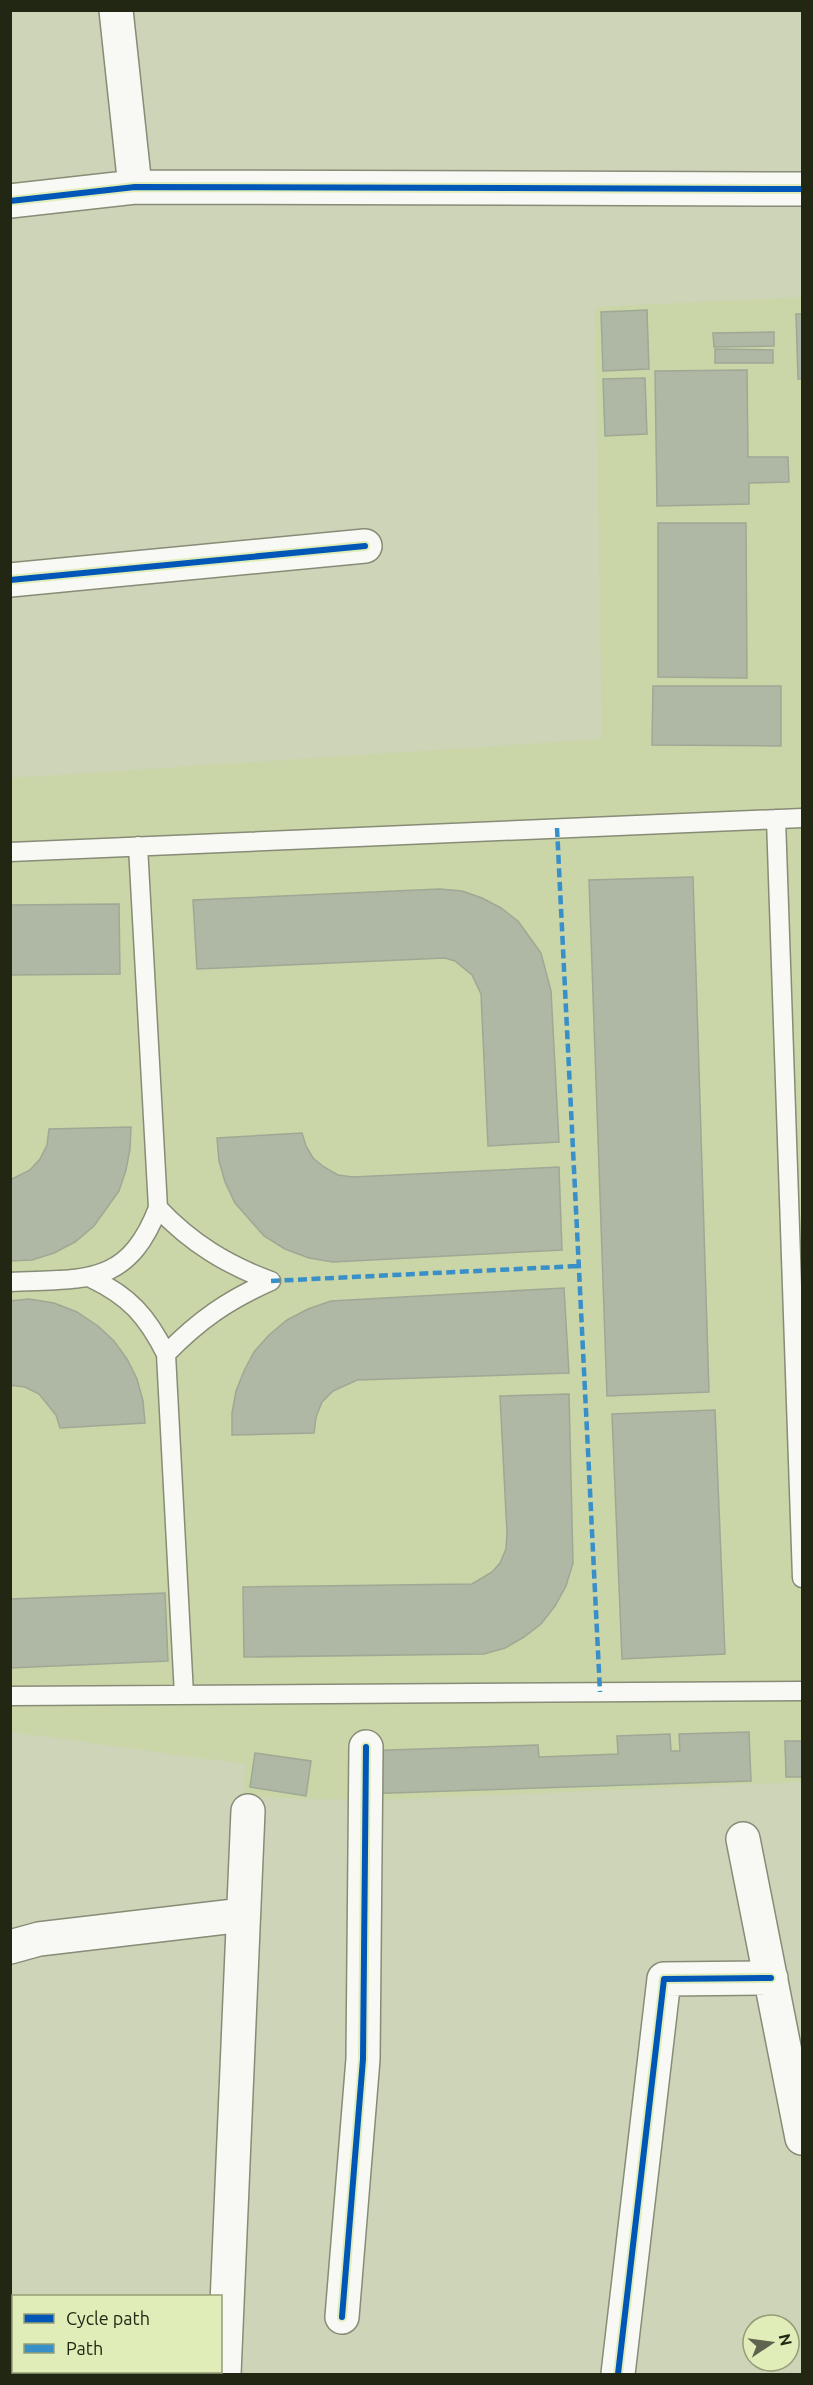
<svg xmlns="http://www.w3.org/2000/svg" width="813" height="2385" font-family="Ubuntu,sans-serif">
<rect width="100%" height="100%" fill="#cdd4b8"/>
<path fill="#cad5a8" d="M 802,297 L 802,1782 L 376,1800 L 308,1799 L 244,1796 L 245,1764 L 11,1732 L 11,778 L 602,739 L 595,307 Z"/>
<path fill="#aeb8a4" stroke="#9fa894" stroke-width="1.5" d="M 647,310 L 649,369 L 603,371 L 601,312 Z
M 796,314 L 802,314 L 802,379 L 798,379 Z
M 774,332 L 774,346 L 714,347 L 713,333 Z
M 715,349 L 773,350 L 773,363 L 715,363 Z
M 747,370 L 748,457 L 788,457 L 789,482 L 749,483 L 749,504 L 657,506 L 655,371 Z
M 645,378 L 647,434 L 605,436 L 603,379 Z
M 658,523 L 746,523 L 747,678 L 658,677 Z
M 653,686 L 781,686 L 781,746 L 652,745 Z
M 693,877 L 709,1392 L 607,1396 L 589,880 Z
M 440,889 L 462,891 L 482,898 L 501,908 L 518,921 L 541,953 L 551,991 L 559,1142 L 488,1146 L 481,994 L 472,975 L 455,961 L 445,958 L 197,969 L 193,900 Z
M 119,904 L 120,974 L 10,975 L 10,905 Z
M 131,1127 L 130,1149 L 126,1170 L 119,1191 L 94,1226 L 75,1242 L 54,1253 L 32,1260 L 10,1261 L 10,1180 L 30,1170 L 40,1159 L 47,1145 L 49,1129 Z
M 302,1133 L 306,1146 L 313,1158 L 324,1167 L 338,1175 L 353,1177 L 559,1167 L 562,1250 L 333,1262 L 309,1258 L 285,1249 L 264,1236 L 235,1203 L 225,1182 L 219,1161 L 217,1138 Z
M 564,1288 L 569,1373 L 357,1380 L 333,1391 L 322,1402 L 316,1417 L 314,1433 L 232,1435 L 232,1413 L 236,1391 L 244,1371 L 254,1352 L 269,1335 L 287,1320 L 308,1309 L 331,1301 Z
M 29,1299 L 54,1303 L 77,1312 L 98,1326 L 114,1341 L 127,1359 L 137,1379 L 143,1401 L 145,1423 L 60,1428 L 56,1415 L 39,1394 L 25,1387 L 10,1385 L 10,1301 Z
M 569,1394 L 573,1563 L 566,1586 L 555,1606 L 541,1624 L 524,1637 L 505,1648 L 484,1654 L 244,1657 L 243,1587 L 472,1584 L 492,1572 L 500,1563 L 506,1549 L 507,1533 L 500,1396 Z
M 715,1410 L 725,1654 L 622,1659 L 612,1414 Z
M 165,1593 L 168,1661 L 10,1668 L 10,1599 Z
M 749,1732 L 751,1781 L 362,1794 L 360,1751 L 538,1745 L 539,1757 L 618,1754 L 617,1736 L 670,1734 L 671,1751 L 680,1751 L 679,1734 Z
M 785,1741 L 802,1741 L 802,1777 L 786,1777 Z
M 255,1753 L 311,1761 L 306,1796 L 250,1787 Z"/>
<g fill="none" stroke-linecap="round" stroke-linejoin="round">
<defs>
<path id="service" d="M 776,819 L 802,1578
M 10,852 L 802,818
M 158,1208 C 191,1243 227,1265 271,1281
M 91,1278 C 129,1296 147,1316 166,1354 L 184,1695
M 10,1282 C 84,1278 127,1288 158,1208 L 138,846
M 166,1354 C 199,1320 228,1300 271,1281
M 10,1696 L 802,1691"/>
<path id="minor" d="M 116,10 L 135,187
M 10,201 L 135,187 L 802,189
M 10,580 L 365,546
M 743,1839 L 802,2138
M 10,1947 L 39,1939 L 243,1915
M 342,2317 L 363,2059 L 366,1747
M 224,2374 L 248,1811
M 618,2374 L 664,1979 L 771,1978"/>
</defs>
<use href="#service" stroke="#878c76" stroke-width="21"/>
<use href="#minor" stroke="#878c76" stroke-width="36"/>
<use href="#service" stroke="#f8f9f4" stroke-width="18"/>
<use href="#minor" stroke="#f8f9f4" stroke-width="33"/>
<path stroke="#398fc8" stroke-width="4.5" stroke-dasharray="9 4.5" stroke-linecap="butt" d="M 557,828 L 600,1692
M 271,1281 L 579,1266"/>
<defs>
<path id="cycleway" d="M 10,201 L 135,187 L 802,189
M 10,580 L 365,546
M 342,2317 L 363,2059 L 366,1747
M 618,2374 L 664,1979 L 771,1978"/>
</defs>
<use href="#cycleway" stroke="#e0edb9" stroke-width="10"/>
<use href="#cycleway" stroke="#0057b8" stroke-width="6"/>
</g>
<rect width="813" height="2385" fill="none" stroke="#222713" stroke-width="24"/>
<rect x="12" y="2295" width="210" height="78" fill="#e0edb9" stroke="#949e77" stroke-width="1.5"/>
<rect x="24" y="2314" width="30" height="9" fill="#0057b8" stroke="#949e77" stroke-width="1.5"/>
<text x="66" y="2325" font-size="18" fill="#222713">Cycle path</text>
<rect x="24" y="2344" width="30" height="9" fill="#398fc8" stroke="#949e77" stroke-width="1.5"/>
<text x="66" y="2355" font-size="18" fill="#222713">Path</text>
<g transform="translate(771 2343) rotate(77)"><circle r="28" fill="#e0edb9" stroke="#949e77" stroke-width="1.5"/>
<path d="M0-4.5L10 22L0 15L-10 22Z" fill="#5e644d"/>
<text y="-9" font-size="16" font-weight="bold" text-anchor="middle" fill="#222713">N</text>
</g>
</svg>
